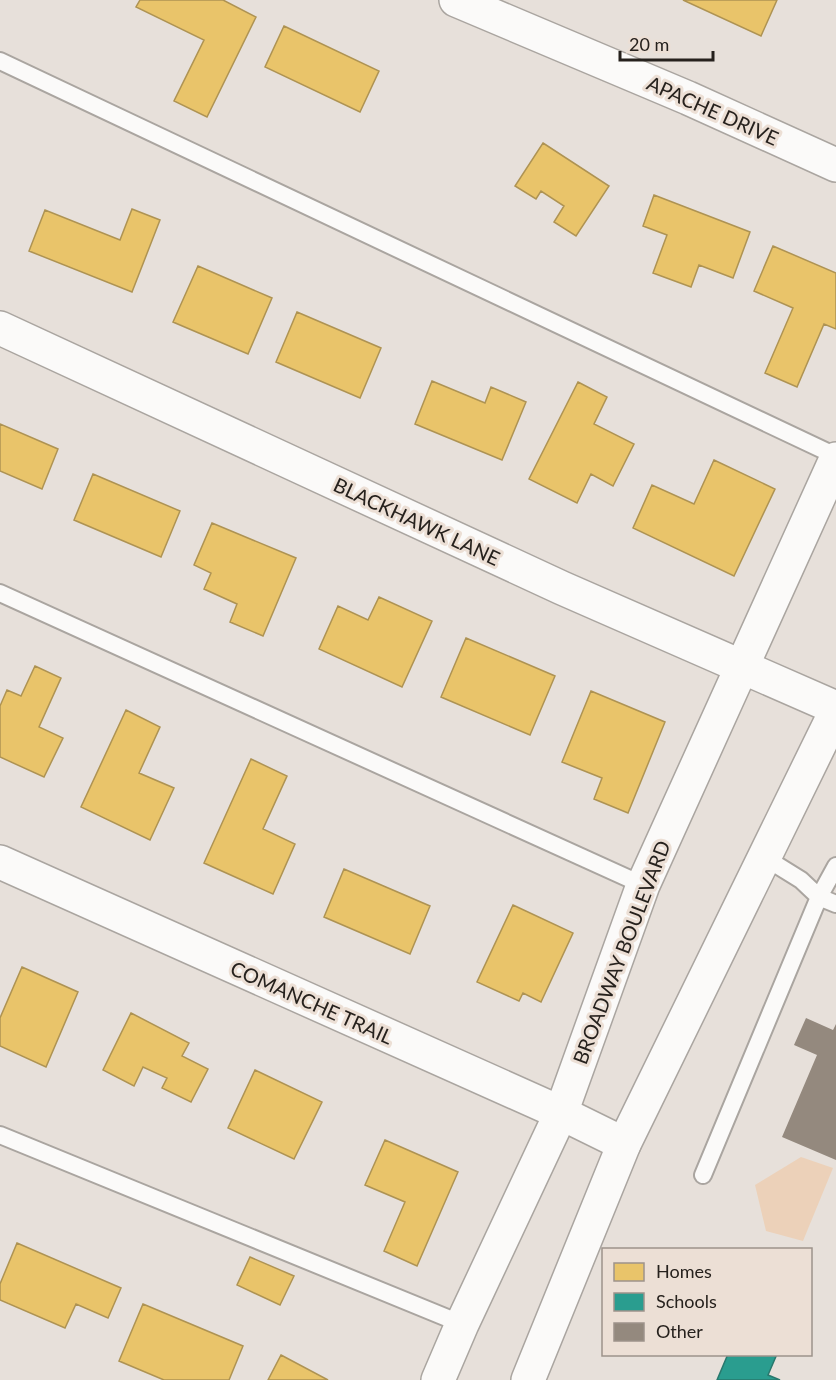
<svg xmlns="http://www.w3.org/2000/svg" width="836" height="1380" font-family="Lato,sans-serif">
<rect width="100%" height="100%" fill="#e7e0da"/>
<path fill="#ecd1b9" d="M 801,1157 L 833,1168 L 803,1241 L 766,1231 L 755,1185 Z"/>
<path fill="#e9c46a" stroke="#ae9353" stroke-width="1.5" d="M 140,0 L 223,0 L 256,17 L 207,117 L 174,101 L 204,40 L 136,7 Z
M 683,0 L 777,0 L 761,36 Z
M 284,26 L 379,71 L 360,112 L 265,67 Z
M 543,143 L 609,186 L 576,236 L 554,222 L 564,206 L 541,191 L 536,199 L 515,186 Z
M 654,195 L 750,232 L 733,278 L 699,265 L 691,287 L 653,273 L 667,235 L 643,226 Z
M 132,209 L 160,220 L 132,292 L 29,251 L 45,210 L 120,240 Z
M 773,246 L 836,273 L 836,329 L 824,324 L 797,387 L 765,373 L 793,308 L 754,291 Z
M 198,266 L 272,298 L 248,354 L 173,322 Z
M 297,312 L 381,348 L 360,398 L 276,362 Z
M 432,381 L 485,403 L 491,387 L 526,402 L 502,460 L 415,424 Z
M 578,382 L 607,397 L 594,424 L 634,444 L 613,486 L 591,474 L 577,503 L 529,479 Z
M 0,424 L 58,449 L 42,489 L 0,471 Z
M 714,460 L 775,489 L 734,576 L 633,528 L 652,485 L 694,504 Z
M 93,474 L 180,511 L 161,557 L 74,520 Z
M 212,523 L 296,558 L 263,636 L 230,622 L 237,604 L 204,589 L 211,573 L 194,565 Z
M 379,597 L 432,621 L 402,687 L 319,649 L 338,606 L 368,620 Z
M 466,638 L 555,676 L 530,735 L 441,697 Z
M 35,666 L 61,678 L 39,727 L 63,738 L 44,777 L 0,757 L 0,706 L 7,690 L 21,696 Z
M 591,691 L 665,722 L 628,813 L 594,799 L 602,778 L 562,762 Z
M 126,710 L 160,727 L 139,773 L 174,788 L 150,840 L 81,807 Z
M 251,759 L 287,776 L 263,829 L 295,844 L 273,894 L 204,863 Z
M 344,869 L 430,906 L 410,954 L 324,917 Z
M 513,905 L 573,933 L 541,1002 L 523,993 L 519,1001 L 477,982 Z
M 22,967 L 78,992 L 46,1067 L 0,1046 L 0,1018 Z
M 131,1013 L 189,1043 L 182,1056 L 208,1069 L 191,1102 L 162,1088 L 167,1078 L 143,1067 L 134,1086 L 103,1070 Z
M 255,1070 L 322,1102 L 294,1159 L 228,1128 Z
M 385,1140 L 458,1172 L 417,1266 L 384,1251 L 405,1202 L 365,1185 Z
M 17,1243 L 121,1288 L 108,1318 L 76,1304 L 65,1328 L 0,1300 L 0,1284 Z
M 250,1257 L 294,1276 L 280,1305 L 237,1285 Z
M 143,1304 L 243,1346 L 229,1380 L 164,1380 L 119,1361 Z
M 281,1355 L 328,1380 L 268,1380 Z"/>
<path fill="#2a9d8f" stroke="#29786d" stroke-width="1.5" d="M 728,1354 L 777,1354 L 768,1375 L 780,1380 L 717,1380 Z"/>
<path fill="#94897e" d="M 806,1018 L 833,1030 L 836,1024 L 836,1160 L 782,1137 L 817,1055 L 794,1045 Z"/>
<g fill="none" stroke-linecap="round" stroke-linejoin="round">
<defs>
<path id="service" d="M 0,61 L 836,456
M 0,593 L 643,885
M 764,857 L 801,880 L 819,897 L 836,904
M 0,1135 L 462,1324
M 703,1175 L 819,897 L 836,866"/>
<path id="minor" d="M 456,0 L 688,98 L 836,165
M 0,328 L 562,588 L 836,708
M 0,862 L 561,1113 L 624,1144"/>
<path id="primary" d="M 438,1380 L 462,1324 L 561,1113 L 643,885 L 836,459
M 528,1380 L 624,1144 L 836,711"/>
</defs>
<use href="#service" stroke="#aaa5a0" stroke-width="20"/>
<use href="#minor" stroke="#aaa5a0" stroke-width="36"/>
<use href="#primary" stroke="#aaa5a0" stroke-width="36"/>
<use href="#service" stroke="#fbfaf9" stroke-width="16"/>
<use href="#minor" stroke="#fbfaf9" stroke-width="33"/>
<use href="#primary" stroke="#fbfaf9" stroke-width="33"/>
</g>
<g text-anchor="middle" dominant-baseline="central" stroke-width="6" stroke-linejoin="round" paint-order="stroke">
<g font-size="20" fill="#26211d" stroke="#ecdfd5">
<text transform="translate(713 110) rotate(24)">APACHE DRIVE</text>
<text transform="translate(417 521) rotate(25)">BLACKHAWK LANE</text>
<text transform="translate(621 952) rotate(-69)">BROADWAY BOULEVARD</text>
<text transform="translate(312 1002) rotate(24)">COMANCHE TRAIL</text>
</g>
</g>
<rect x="602" y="1248" width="210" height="108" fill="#ecdfd5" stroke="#9d938b" stroke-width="1.5"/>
<rect x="614" y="1263" width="30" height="18" fill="#e9c46a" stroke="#9d938b" stroke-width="1.5"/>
<text x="656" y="1278" font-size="18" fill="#26211d">Homes</text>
<rect x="614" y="1293" width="30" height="18" fill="#2a9d8f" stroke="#9d938b" stroke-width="1.5"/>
<text x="656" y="1308" font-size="18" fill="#26211d">Schools</text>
<rect x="614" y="1323" width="30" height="18" fill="#94897e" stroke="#9d938b" stroke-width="1.5"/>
<text x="656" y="1338" font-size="18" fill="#26211d">Other</text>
<path d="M620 51v9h93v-9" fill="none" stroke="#26211d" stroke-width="3"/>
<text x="629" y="51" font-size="18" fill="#26211d" stroke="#ecdfd5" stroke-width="4.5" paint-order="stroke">20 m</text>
</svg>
